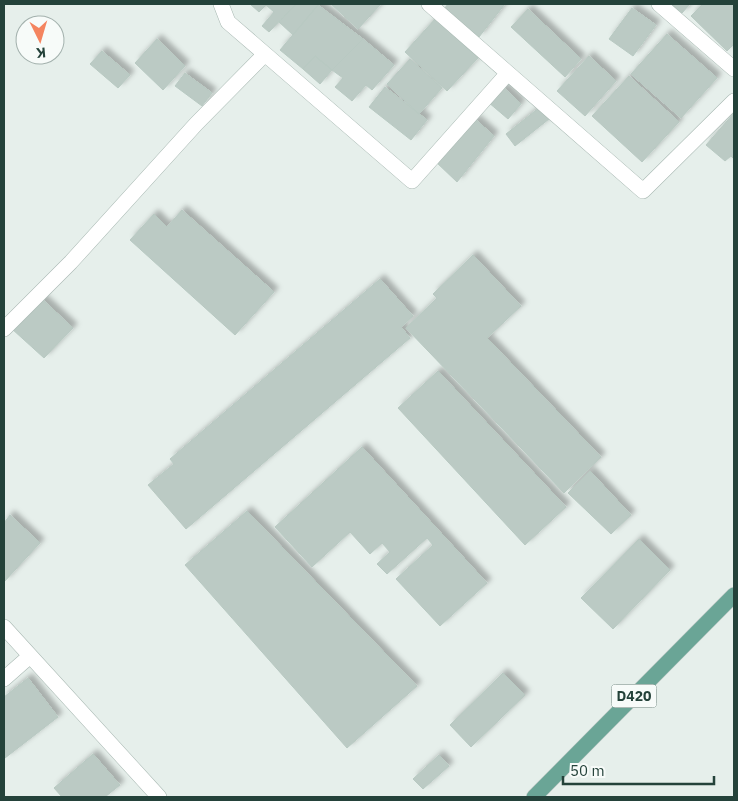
<svg xmlns="http://www.w3.org/2000/svg" width="738" height="801" font-family="'IBM Plex Sans',sans-serif">
<defs>
<filter id="shadow"><feDropShadow dx="4.5" dy="-4.5" stdDeviation="2.5" flood-color="#0004"/></filter>
</defs>
<rect width="100%" height="100%" fill="#e6efeb"/>
<path fill="#bbcac4" stroke="#b8c9c2" filter="url(#shadow)" d="M 250,4 L 267,4 L 259,12 Z
M 267,4 L 296,4 L 269,32 L 262,26 L 274,12 L 266,5 Z
M 296,4 L 316,4 L 318,5 L 293,35 L 279,22 Z
M 331,4 L 381,4 L 358,29 Z
M 448,4 L 505,4 L 479,37 L 444,9 Z
M 670,4 L 690,4 L 682,13 Z
M 703,4 L 734,4 L 734,44 L 727,51 L 691,16 Z
M 318,5 L 363,39 L 332,70 L 315,56 L 303,69 L 280,50 Z
M 632,8 L 656,25 L 633,56 L 609,39 Z
M 528,9 L 581,59 L 565,77 L 511,27 Z
M 435,19 L 478,58 L 447,91 L 405,52 Z
M 667,34 L 717,78 L 681,118 L 631,74 Z
M 157,39 L 185,66 L 163,90 L 135,63 Z
M 363,39 L 394,65 L 372,90 L 366,85 L 352,101 L 335,87 L 343,78 L 332,70 Z
M 102,51 L 130,75 L 118,88 L 90,64 Z
M 315,56 L 332,70 L 320,84 L 303,69 Z
M 589,56 L 616,81 L 585,116 L 557,91 Z
M 410,59 L 442,88 L 419,114 L 387,84 Z
M 185,73 L 212,93 L 202,106 L 175,86 Z
M 629,76 L 679,122 L 642,162 L 592,116 Z
M 385,87 L 427,120 L 411,140 L 369,107 Z
M 503,87 L 521,104 L 508,119 L 488,102 Z
M 540,107 L 549,119 L 515,146 L 506,134 Z
M 734,113 L 734,159 L 731,156 L 725,161 L 706,145 Z
M 475,119 L 494,136 L 457,182 L 436,162 Z
M 182,210 L 274,292 L 235,335 L 130,240 L 154,214 L 167,227 Z
M 473,255 L 521,306 L 487,338 L 601,457 L 564,493 L 406,328 L 437,298 L 433,294 Z
M 380,279 L 413,316 L 401,327 L 410,338 L 186,529 L 148,485 L 174,464 L 170,459 Z
M 41,298 L 73,328 L 44,358 L 12,329 Z
M 438,371 L 566,507 L 525,545 L 398,408 Z
M 362,447 L 487,583 L 440,626 L 396,579 L 433,545 L 427,538 L 387,574 L 377,564 L 390,552 L 382,543 L 370,554 L 350,532 L 312,567 L 275,527 Z
M 590,471 L 631,515 L 611,534 L 568,493 Z
M 247,511 L 417,686 L 347,748 L 185,565 Z
M 10,515 L 40,543 L 4,582 L 4,523 Z
M 639,539 L 670,570 L 613,629 L 581,598 Z
M 503,673 L 525,695 L 471,747 L 450,725 Z
M 28,678 L 58,717 L 5,758 L 4,697 Z
M 93,754 L 120,785 L 105,797 L 62,797 L 54,788 Z
M 439,755 L 449,766 L 423,789 L 413,779 Z"/>
<g fill="none" stroke-linecap="round" stroke-linejoin="round">
<defs>
<path id="street" d="M 221,4 L 228,22 L 412,181 L 508,73
M 429,4 L 643,191 L 734,101
M 659,4 L 734,69
M 4,329 L 71,262 L 196,124 L 265,54
M 4,627 L 159,797
M 4,679 L 30,656"/>
<path id="primary" d="M 534,797 L 734,595"/>
</defs>
<use href="#street" stroke="#a8b8b2" stroke-width="16"/>
<use href="#primary" stroke="#c2cac8" stroke-width="16"/>
<use href="#street" stroke="#fff" stroke-width="15"/>
<use href="#primary" stroke="#6aa596" stroke-width="15"/>
</g>
<g text-anchor="middle" dominant-baseline="central" stroke-width="4" stroke-linejoin="round" paint-order="stroke">
<rect fill="#f7fbf9" stroke="#637a73" stroke-width="1" x="611.5" y="684.5" width="45" height="23" rx="4"/>
<g font-size="14" font-weight="bold" fill="#24423a">
<text x="634" y="696">D420</text>
</g>
</g>
<rect width="738" height="801" fill="none" stroke="#24423a" stroke-width="10"/>
<g transform="translate(40 40) rotate(175)"><circle r="24" fill="#f7fbf9" stroke="#a3b1ad"/>
<path d="M0-4L9 19L0 12L-9 19Z" fill="#f4845f"/>
<text y="-8" font-size="14" font-weight="bold" text-anchor="middle" fill="#24423a">K</text>
</g>
<path d="M563 776v8h151v-8" fill="none" stroke="#24423a" stroke-width="2.5"/>
<text x="570" y="776" font-size="15" fill="#24423a" stroke="#f7fbf9" stroke-width="4" paint-order="stroke">50 m</text>
</svg>
